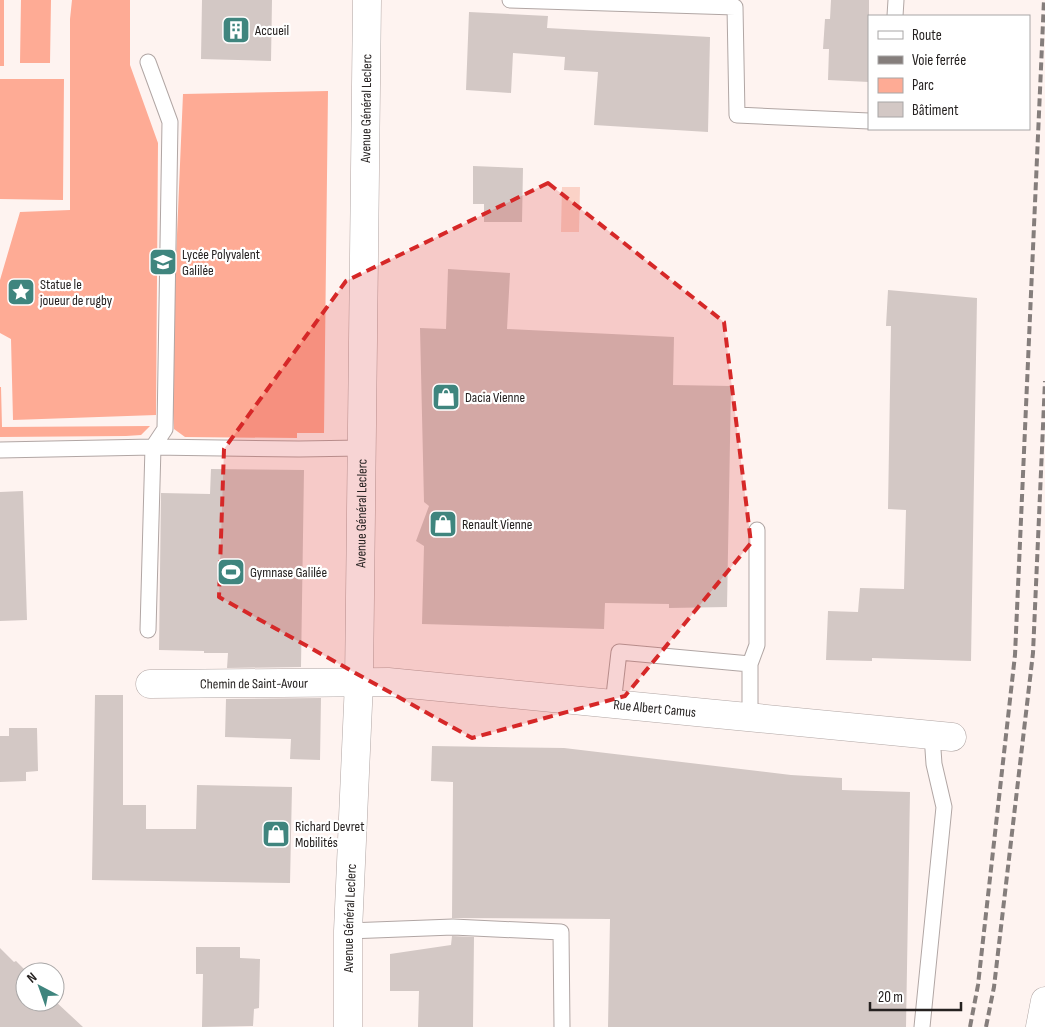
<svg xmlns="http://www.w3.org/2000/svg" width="1045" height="1027" font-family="'Sofia Sans Condensed',sans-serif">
<rect width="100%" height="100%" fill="#fef3f0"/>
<path fill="#feab95" d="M 0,0 L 4,0 L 4,66 L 0,66 Z
M 21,0 L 51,0 L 50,63 L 20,63 Z
M 72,0 L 130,0 L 130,65 L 158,143 L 156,415 L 13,420 L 11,339 L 0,333 L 0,280 L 20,212 L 70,210 L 70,19 Z
M 0,79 L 64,79 L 63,200 L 0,199 Z
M 328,91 L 324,433 L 297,433 L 297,438 L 185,437 L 174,429 L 171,375 L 183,94 Z
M 0,387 L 1,387 L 2,427 L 150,426 L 141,435 L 126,436 L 0,437 Z"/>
<path fill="#fbd2c7" d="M 562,187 L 580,187 L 579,232 L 561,232 Z"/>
<path fill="#d3c8c5" d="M 202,0 L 272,0 L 271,61 L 201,59 Z
M 831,0 L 869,0 L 869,82 L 828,80 L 829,49 L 823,49 L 825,19 L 830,19 Z
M 469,12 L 548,16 L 547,28 L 710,37 L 708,132 L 594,125 L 598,72 L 564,70 L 565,57 L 513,53 L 511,93 L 466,90 Z
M 473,166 L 523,168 L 522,222 L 484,222 L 484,204 L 473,204 Z
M 448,269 L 510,273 L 507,329 L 674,337 L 673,385 L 731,386 L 727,607 L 669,608 L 669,604 L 605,603 L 604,629 L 422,624 L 424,546 L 416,541 L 429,506 L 424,502 L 420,328 L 446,329 Z
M 888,290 L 977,298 L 971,661 L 872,658 L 872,661 L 826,660 L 828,611 L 858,612 L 860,588 L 904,589 L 906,510 L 888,509 L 891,326 L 886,326 Z
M 211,469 L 304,470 L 301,667 L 227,668 L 228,653 L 204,653 L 204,651 L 159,650 L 161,493 L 210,494 Z
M 23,491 L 27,620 L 0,621 L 0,492 Z
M 95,695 L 123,695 L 123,805 L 146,805 L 146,829 L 196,829 L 197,785 L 292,787 L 290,883 L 92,880 Z
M 321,698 L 320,760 L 290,759 L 291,739 L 225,737 L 226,699 Z
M 9,728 L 37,728 L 38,771 L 26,772 L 26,781 L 0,782 L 0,736 L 9,736 Z
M 432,746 L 564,748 L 791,775 L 842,778 L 842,790 L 910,792 L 906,1027 L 608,1027 L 610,919 L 452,918 L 453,782 L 431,781 Z
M 452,936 L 474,937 L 473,1027 L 418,1027 L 419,991 L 390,991 L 390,954 L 451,945 Z
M 196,947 L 240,947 L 240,958 L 260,959 L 259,1008 L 254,1009 L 253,1026 L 202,1027 L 203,974 L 196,974 Z
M 0,948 L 14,962 L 16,961 L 27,972 L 25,972 L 25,1002 L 55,1002 L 55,1001 L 83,1027 L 0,1027 Z"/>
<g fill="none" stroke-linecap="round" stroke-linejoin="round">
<defs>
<path id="service" d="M 510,0 L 735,7 L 737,115 L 869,121
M 895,16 L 896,0
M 0,450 L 153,447 L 165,429 L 170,122 L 148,62
M 148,630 L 153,447 L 299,449 L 361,448
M 613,704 L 619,652 L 750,664
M 750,718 L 750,664 L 757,645 L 757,530
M 348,931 L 453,927 L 561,932 L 562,1027
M 922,1027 L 944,807 L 934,764 L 932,735"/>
<g id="minor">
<path id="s1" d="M 150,684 L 388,682 L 952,737"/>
<path d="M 1040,1027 L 1045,1001"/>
</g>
<g id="secondary">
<path id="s2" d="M 348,1027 L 348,931 L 359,682 L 367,0"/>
</g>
</defs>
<use href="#service" stroke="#b1a6a4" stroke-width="17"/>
<use href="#minor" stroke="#b1a6a4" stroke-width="29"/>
<use href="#secondary" stroke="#b1a6a4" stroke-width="29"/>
<use href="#service" stroke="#fff" stroke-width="15"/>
<use href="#minor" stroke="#fff" stroke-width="28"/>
<use href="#secondary" stroke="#fff" stroke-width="28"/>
<path stroke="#857e7c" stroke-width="4" stroke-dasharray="8 4" stroke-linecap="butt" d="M 970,1027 L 978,985 L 1015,655 L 1044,0
M 986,1027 L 994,987 L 1033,653 L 1045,381"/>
</g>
<path fill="#d62828" fill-opacity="0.2" stroke="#d62828" stroke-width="4" stroke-dasharray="10 6" stroke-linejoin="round" d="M 548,183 L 724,322 L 751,543 L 625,696 L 472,738 L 219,597 L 224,449 L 346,281 Z"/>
<defs>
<symbol id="building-square" viewBox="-11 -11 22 22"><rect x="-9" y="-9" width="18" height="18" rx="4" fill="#3f857e" stroke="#fff"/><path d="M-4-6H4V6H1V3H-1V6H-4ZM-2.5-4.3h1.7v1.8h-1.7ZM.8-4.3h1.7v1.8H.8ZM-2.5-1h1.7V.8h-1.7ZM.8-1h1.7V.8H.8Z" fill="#fff"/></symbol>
<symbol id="school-square" viewBox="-11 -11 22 22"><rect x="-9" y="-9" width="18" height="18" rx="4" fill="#3f857e" stroke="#fff"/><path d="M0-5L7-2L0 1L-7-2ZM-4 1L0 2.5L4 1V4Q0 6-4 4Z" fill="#fff"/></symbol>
<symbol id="sight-square" viewBox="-11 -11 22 22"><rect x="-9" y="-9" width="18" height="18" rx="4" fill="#3f857e" stroke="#fff"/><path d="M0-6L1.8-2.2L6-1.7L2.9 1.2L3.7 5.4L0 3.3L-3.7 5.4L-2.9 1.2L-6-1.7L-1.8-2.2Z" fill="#fff"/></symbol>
<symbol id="shop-square" viewBox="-11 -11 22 22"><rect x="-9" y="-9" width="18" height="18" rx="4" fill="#3f857e" stroke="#fff"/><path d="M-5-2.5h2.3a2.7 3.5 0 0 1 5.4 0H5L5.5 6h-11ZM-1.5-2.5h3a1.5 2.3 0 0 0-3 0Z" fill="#fff"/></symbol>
<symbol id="stadium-square" viewBox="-11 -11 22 22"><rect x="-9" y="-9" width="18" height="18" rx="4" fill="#3f857e" stroke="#fff"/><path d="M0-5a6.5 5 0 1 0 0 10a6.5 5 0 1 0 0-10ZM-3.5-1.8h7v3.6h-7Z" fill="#fff"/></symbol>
</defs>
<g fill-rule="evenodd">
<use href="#building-square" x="220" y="14" width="32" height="32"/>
<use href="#school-square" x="147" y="246" width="32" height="32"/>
<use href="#sight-square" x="5" y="276" width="32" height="32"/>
<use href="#shop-square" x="430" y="381" width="32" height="32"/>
<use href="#shop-square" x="427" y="508" width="32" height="32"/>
<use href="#stadium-square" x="215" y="556" width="32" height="32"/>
<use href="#shop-square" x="260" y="818" width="32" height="32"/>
</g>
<g text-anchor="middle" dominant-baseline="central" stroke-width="4.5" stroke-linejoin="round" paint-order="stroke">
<g font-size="14" fill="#252120" stroke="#fff" text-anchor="start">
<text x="255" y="30">Accueil</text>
<text x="182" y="254">Lycée Polyvalent<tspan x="182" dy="16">Galilée</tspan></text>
<text x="40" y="284">Statue le<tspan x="40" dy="16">joueur de rugby</tspan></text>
<text x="465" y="397">Dacia Vienne</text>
<text x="462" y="524">Renault Vienne</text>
<text x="250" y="572">Gymnase Galilée</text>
<text x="295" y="826">Richard Devret<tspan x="295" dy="16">Mobilités</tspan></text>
</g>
<g font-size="14" fill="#252120" stroke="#fff">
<text stroke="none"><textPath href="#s2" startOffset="919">Avenue Général Leclerc</textPath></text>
<text stroke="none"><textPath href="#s2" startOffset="514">Avenue Général Leclerc</textPath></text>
<text stroke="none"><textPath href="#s1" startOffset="104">Chemin de Saint-Avour</textPath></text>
<text stroke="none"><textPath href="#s1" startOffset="506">Rue Albert Camus</textPath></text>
<text stroke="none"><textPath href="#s2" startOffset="109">Avenue Général Leclerc</textPath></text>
</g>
</g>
<rect x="868" y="15" width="162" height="115" fill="#ffffff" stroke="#a8a6a6"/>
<rect x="878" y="31" width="25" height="8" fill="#ffffff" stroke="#a8a6a6"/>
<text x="912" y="40" font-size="15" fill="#252120">Route</text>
<rect x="878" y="56" width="25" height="8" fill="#857e7c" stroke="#a8a6a6"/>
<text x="912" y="65" font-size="15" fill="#252120">Voie ferrée</text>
<rect x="878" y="78" width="25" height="15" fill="#feab95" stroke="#a8a6a6"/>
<text x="912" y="90" font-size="15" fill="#252120">Parc</text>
<rect x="878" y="102" width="25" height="15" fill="#d3c8c5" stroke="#a8a6a6"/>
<text x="912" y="115" font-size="15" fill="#252120">Bâtiment</text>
<g transform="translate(40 987) rotate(319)"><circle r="24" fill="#ffffff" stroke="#a8a6a6"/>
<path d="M0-4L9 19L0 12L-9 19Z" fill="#3f857e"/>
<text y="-8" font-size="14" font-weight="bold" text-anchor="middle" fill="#252120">N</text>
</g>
<path d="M870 1002v8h91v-8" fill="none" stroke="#252120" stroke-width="2.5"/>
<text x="878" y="1002" font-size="15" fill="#252120" stroke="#ffffff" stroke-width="4" paint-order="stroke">20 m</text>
</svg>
